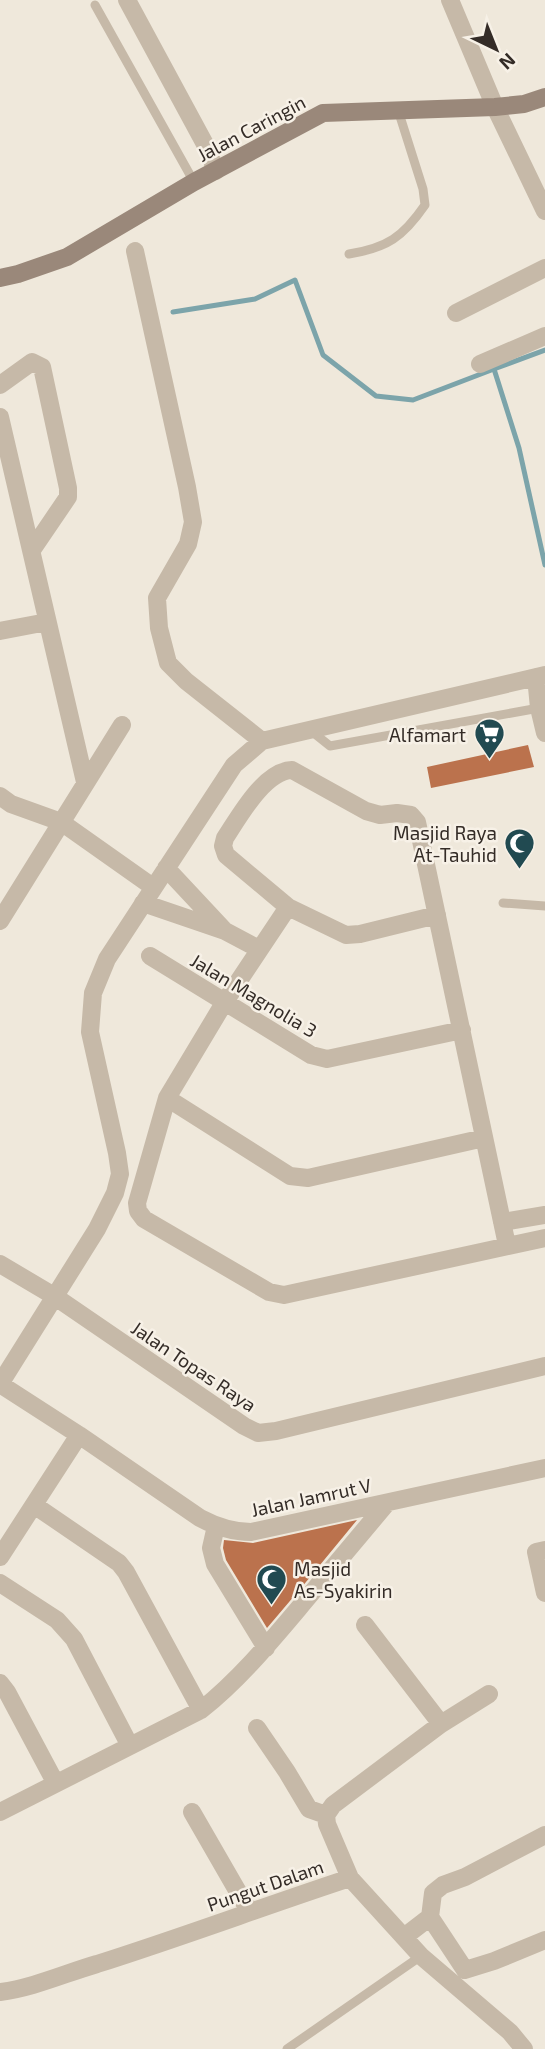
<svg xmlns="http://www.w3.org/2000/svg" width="545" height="2049" font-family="'Exo 2',sans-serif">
<rect width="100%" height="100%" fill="#efe8db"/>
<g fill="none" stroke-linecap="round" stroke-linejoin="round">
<path stroke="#7ca4aa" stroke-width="5" d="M 173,312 L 255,299 L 295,280 L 323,355 L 376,396 L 413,400 L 494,369
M 545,350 L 494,369 L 519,448 L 545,565"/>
</g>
<path fill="#bb724d" d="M 528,745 L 534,767 L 431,788 L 427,767 Z
M 357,1520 L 306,1582 L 267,1628 L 226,1560 L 223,1548 L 224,1540 L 253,1543 Z"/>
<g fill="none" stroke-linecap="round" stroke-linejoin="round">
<path stroke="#c6b9a8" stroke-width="9" d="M 95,5 L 194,182
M 349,254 C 387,248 403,237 425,205 L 423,189 L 398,110
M 310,730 L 330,746 L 539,708
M 503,903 L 545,906
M 287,2049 L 421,1956"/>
<path stroke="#c6b9a8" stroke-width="18" d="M 127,0 L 206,146 L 216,171
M 450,0 L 495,107 L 545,211
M 135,251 L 187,487 L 193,522 L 188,544 L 157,598 L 159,628 L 168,663 L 186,681 L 262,741
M 456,313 L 545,268
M 480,364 L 545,336
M 0,385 L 32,362 L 42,367 L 68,488 L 68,497 L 32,550
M 0,417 L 85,782
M 0,631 L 47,622
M 536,677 L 539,708 L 545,733
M 0,796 L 11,804 L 61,822 L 153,887
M 166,868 L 223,929
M 143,903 L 225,931 L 259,949
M 288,907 L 224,1003 L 167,1098 L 137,1203 L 138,1211 L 144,1219 L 269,1292 L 284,1295 L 545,1238
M 437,915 L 360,934 L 346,935 L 288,907 L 226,855 L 223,846 L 225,838 C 239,817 264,771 292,770 L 366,811 L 380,815 L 397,813 L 411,815 L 417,822 L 507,1245
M 0,921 L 122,725
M 150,956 L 311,1055 L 327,1059 L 462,1030
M 167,1098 L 290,1176 L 308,1178 L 484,1138
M 502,1222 L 545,1215
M 0,1264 L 54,1296 L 244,1426 L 258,1433 L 276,1431 L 545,1366
M 0,1384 L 97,1229 L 115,1193 L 120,1174 L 117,1153 L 90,1032 L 93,993 L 107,959 L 234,765 L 262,741 L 545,675
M 0,1384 L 79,1435 L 200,1518 C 217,1527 232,1532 251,1532 L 545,1468
M 34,1505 L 119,1563 L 126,1572 L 201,1710
M 216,1526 L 211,1548 L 215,1564 L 266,1648
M 545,1550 L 536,1552 L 545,1593
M 0,1557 L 79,1435
M 0,1583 L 57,1620 L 74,1639 L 130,1746
M 365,1625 L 441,1724
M 0,1683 L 7,1692 L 55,1782
M 257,1728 L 287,1772 L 309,1809 L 326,1815
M 0,1812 L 201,1710 C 240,1679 272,1640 304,1602 C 332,1569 359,1536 387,1503
M 192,1812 L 249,1911
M 350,1878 L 327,1824 L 326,1815 L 333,1805 L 441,1724 L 489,1694
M 430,1917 L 465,1970 L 494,1961 L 545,1940
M 404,1937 L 430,1917 L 433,1893 L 443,1885 L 465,1877 L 545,1835
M 0,1992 C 33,1988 66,1973 97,1964 C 182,1937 265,1906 350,1878 L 421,1956 L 510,2032 L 524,2049"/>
<path stroke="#9a887a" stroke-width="18" d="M 0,278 L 18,274 L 67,257 L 194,182 L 323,113 L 495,107 L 524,104 L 545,97"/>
</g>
<defs>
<symbol id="supermarket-pin" viewBox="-11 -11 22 30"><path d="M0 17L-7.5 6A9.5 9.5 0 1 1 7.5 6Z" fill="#214a51" stroke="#f7f1e7"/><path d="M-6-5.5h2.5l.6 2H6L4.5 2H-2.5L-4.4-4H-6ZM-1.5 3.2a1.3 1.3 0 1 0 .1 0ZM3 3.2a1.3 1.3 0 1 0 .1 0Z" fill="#fff"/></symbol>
<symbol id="mosque-pin" viewBox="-11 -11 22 30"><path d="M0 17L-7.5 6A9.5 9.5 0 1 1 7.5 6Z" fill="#214a51" stroke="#f7f1e7"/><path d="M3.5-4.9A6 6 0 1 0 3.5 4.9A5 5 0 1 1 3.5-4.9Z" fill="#fff"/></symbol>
</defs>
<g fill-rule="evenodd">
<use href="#supermarket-pin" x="472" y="716" width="35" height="47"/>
<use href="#mosque-pin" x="502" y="826" width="35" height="47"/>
<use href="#mosque-pin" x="254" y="1562" width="35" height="47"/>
</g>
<g text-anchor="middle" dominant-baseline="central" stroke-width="5" stroke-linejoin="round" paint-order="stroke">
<g font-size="19" fill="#342c27" stroke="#f7f1e7">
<text transform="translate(251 128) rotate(-28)">Jalan Caringin</text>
<text transform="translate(254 995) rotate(31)">Jalan Magnolia 3</text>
<text transform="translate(194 1366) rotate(34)">Jalan Topas Raya</text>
<text transform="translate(311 1497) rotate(-12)">Jalan Jamrut V</text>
<text transform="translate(265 1885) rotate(-19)">Pungut Dalam</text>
</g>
<g font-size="19" fill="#342c27" stroke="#f7f1e7" text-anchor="end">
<text x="466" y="734">Alfamart</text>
<text x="497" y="832">Masjid Raya<tspan x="497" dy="22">At-Tauhid</tspan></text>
<text x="294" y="1568" text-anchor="start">Masjid<tspan x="294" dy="22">As-Syakirin</tspan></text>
</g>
</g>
<g transform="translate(496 49) rotate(137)" stroke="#f7f1e7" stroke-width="5" paint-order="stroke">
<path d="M0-5L12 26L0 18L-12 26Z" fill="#342c27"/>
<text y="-10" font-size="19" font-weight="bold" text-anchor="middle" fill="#342c27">N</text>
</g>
</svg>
